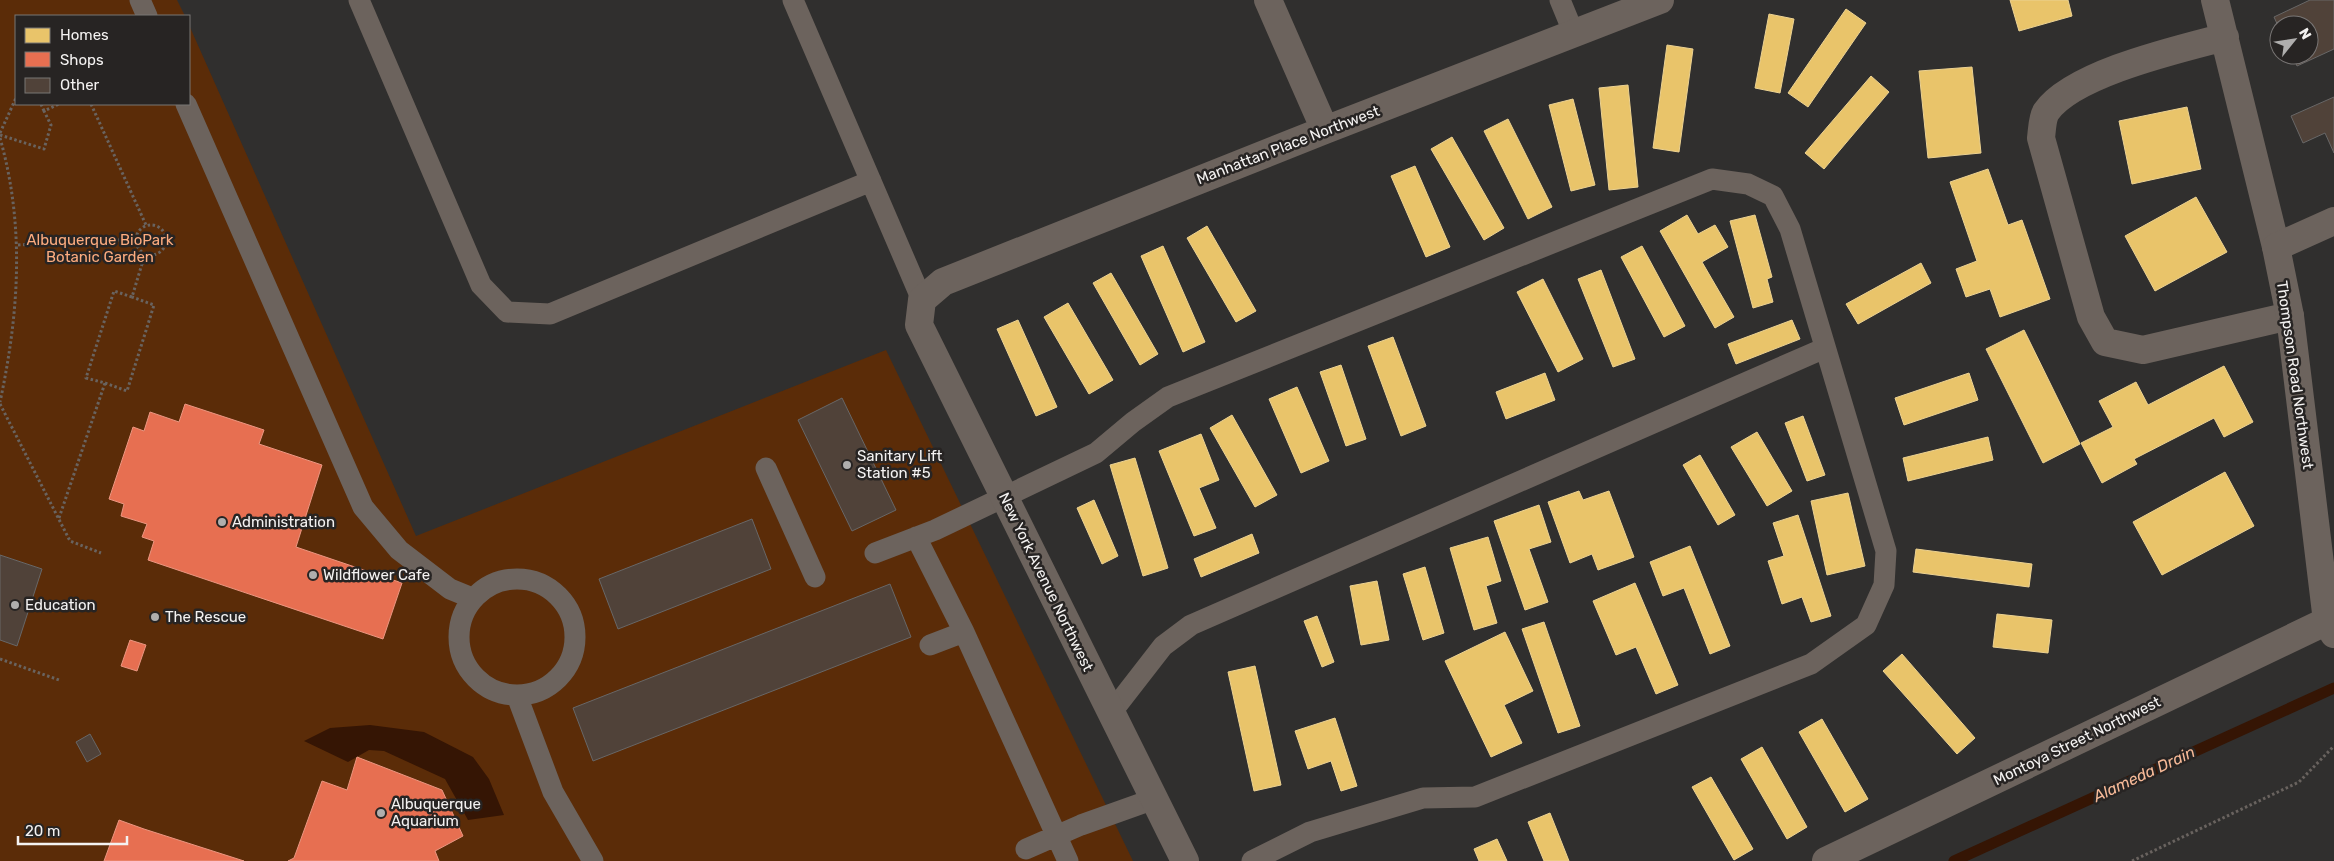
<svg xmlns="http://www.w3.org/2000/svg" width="2334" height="861" font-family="Rubik,sans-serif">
<rect width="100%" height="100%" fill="#302f2e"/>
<path fill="#5b2c08" d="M 0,0 L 177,0 L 185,16 L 16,16 L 16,104 L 189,104 L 189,25 L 416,536 L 886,350 L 1133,861 L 0,861 Z"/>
<path fill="#351504" d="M 370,725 L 424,732 L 473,757 L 489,779 L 504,815 L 468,820 L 445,779 L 384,751 L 369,750 L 348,762 L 304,741 L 330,728 Z"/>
<path fill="#e9c46a" stroke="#ecd292" d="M 2010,0 L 2068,0 L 2072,16 L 2019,31 Z
M 1846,9 L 1866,23 L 1808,107 L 1788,93 Z
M 1769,14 L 1794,19 L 1780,93 L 1755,88 Z
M 1667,45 L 1693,49 L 1679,152 L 1653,148 Z
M 1972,67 L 1981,153 L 1928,158 L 1919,71 Z
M 1871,76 L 1889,92 L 1824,169 L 1805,153 Z
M 1628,85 L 1638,187 L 1609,190 L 1599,88 Z
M 1573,99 L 1595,185 L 1571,191 L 1549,105 Z
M 2187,107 L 2201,169 L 2132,184 L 2119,121 Z
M 1508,119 L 1552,207 L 1528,219 L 1484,131 Z
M 1452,137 L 1504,228 L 1484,240 L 1431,149 Z
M 1415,166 L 1450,247 L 1426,257 L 1391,176 Z
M 1988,169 L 2008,225 L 2022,220 L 2050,299 L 2000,317 L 1990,289 L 1966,297 L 1956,269 L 1977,261 L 1950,182 Z
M 2196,197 L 2227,252 L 2155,291 L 2125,236 Z
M 1687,215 L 1698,234 L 1715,225 L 1728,247 L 1702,262 L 1734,317 L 1715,328 L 1660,231 Z
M 1755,215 L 1772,277 L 1767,279 L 1773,302 L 1753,308 L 1730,221 Z
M 1207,226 L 1256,311 L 1236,322 L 1187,238 Z
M 1163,246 L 1205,342 L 1183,352 L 1141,256 Z
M 1642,246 L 1685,326 L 1664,337 L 1621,257 Z
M 1921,263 L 1931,283 L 1858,324 L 1846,304 Z
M 1601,270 L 1635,359 L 1613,367 L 1578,279 Z
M 1111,273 L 1158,354 L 1140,365 L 1093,283 Z
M 1543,279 L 1583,359 L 1558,372 L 1517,292 Z
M 1068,303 L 1113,380 L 1089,394 L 1044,317 Z
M 1018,320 L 1057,407 L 1036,416 L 997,329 Z
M 1792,320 L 1800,339 L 1736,364 L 1728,344 Z
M 2024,330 L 2080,444 L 2043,463 L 1986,349 Z
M 1393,337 L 1426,426 L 1401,436 L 1368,346 Z
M 1341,365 L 1366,439 L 1346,446 L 1320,372 Z
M 2224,366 L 2253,422 L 2224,437 L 2214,418 L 2134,459 L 2137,464 L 2102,483 L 2081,443 L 2113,427 L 2099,401 L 2136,382 L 2148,405 Z
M 1545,373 L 1555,400 L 1506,419 L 1496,392 Z
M 1969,373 L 1978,400 L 1904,425 L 1895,398 Z
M 1297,387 L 1329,461 L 1301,473 L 1269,399 Z
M 1232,415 L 1277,495 L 1255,507 L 1210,428 Z
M 1803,416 L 1825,475 L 1807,481 L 1785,423 Z
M 1757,432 L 1792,491 L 1767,506 L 1731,447 Z
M 1201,434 L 1219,480 L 1199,488 L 1216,528 L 1194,536 L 1159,451 Z
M 1988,437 L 1993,460 L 1908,481 L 1903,458 Z
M 1700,455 L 1735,515 L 1718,525 L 1683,465 Z
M 1135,458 L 1168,568 L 1143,576 L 1110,465 Z
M 2225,472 L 2254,526 L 2162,575 L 2133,522 Z
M 1579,491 L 1583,500 L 1609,491 L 1634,557 L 1598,570 L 1592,554 L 1570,563 L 1548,502 Z
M 1848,493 L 1865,566 L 1827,575 L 1811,501 Z
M 1094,500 L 1118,556 L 1102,564 L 1077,508 Z
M 1539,505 L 1551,542 L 1529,549 L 1548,602 L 1525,610 L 1494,521 Z
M 1798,515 L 1831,616 L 1811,622 L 1802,597 L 1782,604 L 1768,561 L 1784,556 L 1773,523 Z
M 1252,534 L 1259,553 L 1201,577 L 1194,559 Z
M 1488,537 L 1501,581 L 1486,586 L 1497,623 L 1474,630 L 1450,548 Z
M 1690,546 L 1730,646 L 1710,654 L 1684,588 L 1663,596 L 1650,562 Z
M 1916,549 L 2032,564 L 2029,587 L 1913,572 Z
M 1425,567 L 1444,633 L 1423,640 L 1403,574 Z
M 1377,581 L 1389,640 L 1361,645 L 1350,586 Z
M 1635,583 L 1678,685 L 1656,694 L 1636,647 L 1616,655 L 1593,601 Z
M 1997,614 L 2052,620 L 2048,653 L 1993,647 Z
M 1317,616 L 1334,662 L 1322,667 L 1304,621 Z
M 1544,622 L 1580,726 L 1558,733 L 1522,629 Z
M 1505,632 L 1533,691 L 1504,705 L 1522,743 L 1491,757 L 1445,661 Z
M 1902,654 L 1975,738 L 1957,754 L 1883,671 Z
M 1255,666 L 1281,785 L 1254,791 L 1228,672 Z
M 1335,718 L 1357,786 L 1341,791 L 1331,761 L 1308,769 L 1295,731 Z
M 1822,719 L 1868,799 L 1845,812 L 1799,732 Z
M 1762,747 L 1807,827 L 1787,839 L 1741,759 Z
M 1711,777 L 1753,849 L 1734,860 L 1692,787 Z
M 1550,813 L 1569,861 L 1544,861 L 1528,822 Z
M 1497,839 L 1507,861 L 1479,861 L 1474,849 Z"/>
<path fill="#e76f51" stroke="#eb9681" d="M 185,404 L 264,430 L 259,444 L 322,465 L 296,547 L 402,583 L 383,639 L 148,560 L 154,541 L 142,537 L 147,524 L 121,516 L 124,504 L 109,499 L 133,427 L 144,431 L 150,412 L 179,422 Z
M 130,640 L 146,645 L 137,671 L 121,666 Z
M 357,757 L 442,790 L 463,836 L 435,851 L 439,861 L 288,861 L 294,858 L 322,781 L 347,790 Z
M 119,820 L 144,829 L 244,861 L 104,861 Z"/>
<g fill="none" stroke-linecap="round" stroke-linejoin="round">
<path stroke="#351504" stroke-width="11" d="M 1954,861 L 2334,688"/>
</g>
<path fill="#504239" stroke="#686767" d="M 2310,0 L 2334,0 L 2334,49 L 2297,66 L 2292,55 L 2309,55 L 2309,25 L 2279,25 L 2279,28 L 2274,17 Z
M 2334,97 L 2334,153 L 2325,133 L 2303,143 L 2291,116 Z
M 842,398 L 896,510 L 852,531 L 798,420 Z
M 752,519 L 771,569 L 618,629 L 599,579 Z
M 0,555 L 42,569 L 17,646 L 0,640 Z
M 890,584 L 911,637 L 593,761 L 573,708 Z
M 90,734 L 101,754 L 87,762 L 76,742 Z"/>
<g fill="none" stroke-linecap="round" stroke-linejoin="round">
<path stroke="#69635f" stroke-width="3" stroke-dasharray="2.5 2.5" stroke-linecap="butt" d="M 41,104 L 44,111
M 91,104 L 146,225
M 0,133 L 16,98
M 0,135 L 44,149 L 51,125 L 44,111 L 59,104
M 0,138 C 25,226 19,313 0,402
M136 240a15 15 0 1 1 30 0a15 15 0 1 1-30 0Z
M 18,245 L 136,239
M 105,383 L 127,391 L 154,305 L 132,297
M 0,404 L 70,541 L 101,553
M 59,518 L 105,383 L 86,378 L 114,291 L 132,297 L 145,254
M 0,659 L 59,680
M 2132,861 L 2299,782 L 2334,746"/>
<path stroke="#6c635d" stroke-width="21" d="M 140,0 L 147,16
M 359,0 L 481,285 L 507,312 L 550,314 L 871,181
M 793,0 L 922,300
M 1560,0 L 1574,34
M 186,104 L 363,507 L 399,550 L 450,589 L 472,598
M 766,468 L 815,577
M 916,537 L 964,632 L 1068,861
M 875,553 L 935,530 L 1096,453 L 1133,422 L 1168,397 L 1712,179 L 1748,184 L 1773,196 L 1790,229 L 1886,551 L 1884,585 L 1866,625 L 1811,664 L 1475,797 L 1423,798 L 1310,832 L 1252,861
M459 637a58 58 0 1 1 116 0a58 58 0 1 1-116 0Z
M 930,645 L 964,632
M 517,696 L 553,792 L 593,861
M 1111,713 L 1163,646 L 1191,625 L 1825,348
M 1026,849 L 1081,825 L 1154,799"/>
<path stroke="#6c635d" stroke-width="28" d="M 1268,0 L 1325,130
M 2215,0 L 2276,247
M 2225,37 C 2180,49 2073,73 2046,112 C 2042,119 2042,131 2041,138 L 2091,317 L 2105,342 L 2143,350 L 2290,316
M 1185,861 L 919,325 L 922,300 L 943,282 L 1325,130 L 1660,0"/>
<path stroke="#6c635d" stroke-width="28" d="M 2334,221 L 2276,247 L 2290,316 L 2327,621 L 2334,634
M 1826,861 L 2327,621"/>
</g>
<g fill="#afaead" stroke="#272423" stroke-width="2">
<circle cx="847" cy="465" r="5"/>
<circle cx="222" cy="522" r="5"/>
<circle cx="313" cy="575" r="5"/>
<circle cx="15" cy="605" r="5"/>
<circle cx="155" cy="617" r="5"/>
<circle cx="381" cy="813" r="5"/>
</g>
<g text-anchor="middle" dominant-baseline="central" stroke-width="5" stroke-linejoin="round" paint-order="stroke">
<g font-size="15" fill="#f4f2f1" stroke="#272423">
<text transform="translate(1288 145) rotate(-21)">Manhattan Place Northwest</text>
<text transform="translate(2295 375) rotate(82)">Thompson Road Northwest</text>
<text transform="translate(1046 582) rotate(64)">New York Avenue Northwest</text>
<text transform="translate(2077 741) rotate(-26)">Montoya Street Northwest</text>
</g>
<g font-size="15" fill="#fdac7f" stroke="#272423">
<text x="100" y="240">Albuquerque BioPark<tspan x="100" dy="17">Botanic Garden</tspan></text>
</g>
<g font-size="15" fill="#f4f2f1" stroke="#272423" text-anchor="start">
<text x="857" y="456">Sanitary Lift<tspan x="857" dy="17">Station #5</tspan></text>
<text x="232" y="522">Administration</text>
<text x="323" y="575">Wildflower Cafe</text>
<text x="25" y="605">Education</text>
<text x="165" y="617">The Rescue</text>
<text x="391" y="804">Albuquerque<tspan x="391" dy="17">Aquarium</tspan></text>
</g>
<g font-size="16" font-style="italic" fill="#f7ba98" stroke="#272423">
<text transform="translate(2144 774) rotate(-25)">Alameda Drain</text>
</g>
</g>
<rect x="15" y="15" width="175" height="90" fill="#272423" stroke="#797675"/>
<rect x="25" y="28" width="25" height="15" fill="#e9c46a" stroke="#797675"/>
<text x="60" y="40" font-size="15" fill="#f4f2f1">Homes</text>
<rect x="25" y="52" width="25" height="15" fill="#e76f51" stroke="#797675"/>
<text x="60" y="65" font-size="15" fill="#f4f2f1">Shops</text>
<rect x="25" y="78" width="25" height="15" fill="#504239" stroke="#797675"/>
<text x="60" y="90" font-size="15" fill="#f4f2f1">Other</text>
<g transform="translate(2294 40) rotate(60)"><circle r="24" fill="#272423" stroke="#797675"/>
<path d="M0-4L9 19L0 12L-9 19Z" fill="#afaead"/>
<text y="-8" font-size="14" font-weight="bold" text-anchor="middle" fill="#f4f2f1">N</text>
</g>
<path d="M18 836v8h109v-8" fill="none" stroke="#f4f2f1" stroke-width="2.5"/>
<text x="25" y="836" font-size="15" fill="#f4f2f1" stroke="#272423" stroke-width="4" paint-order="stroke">20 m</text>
</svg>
